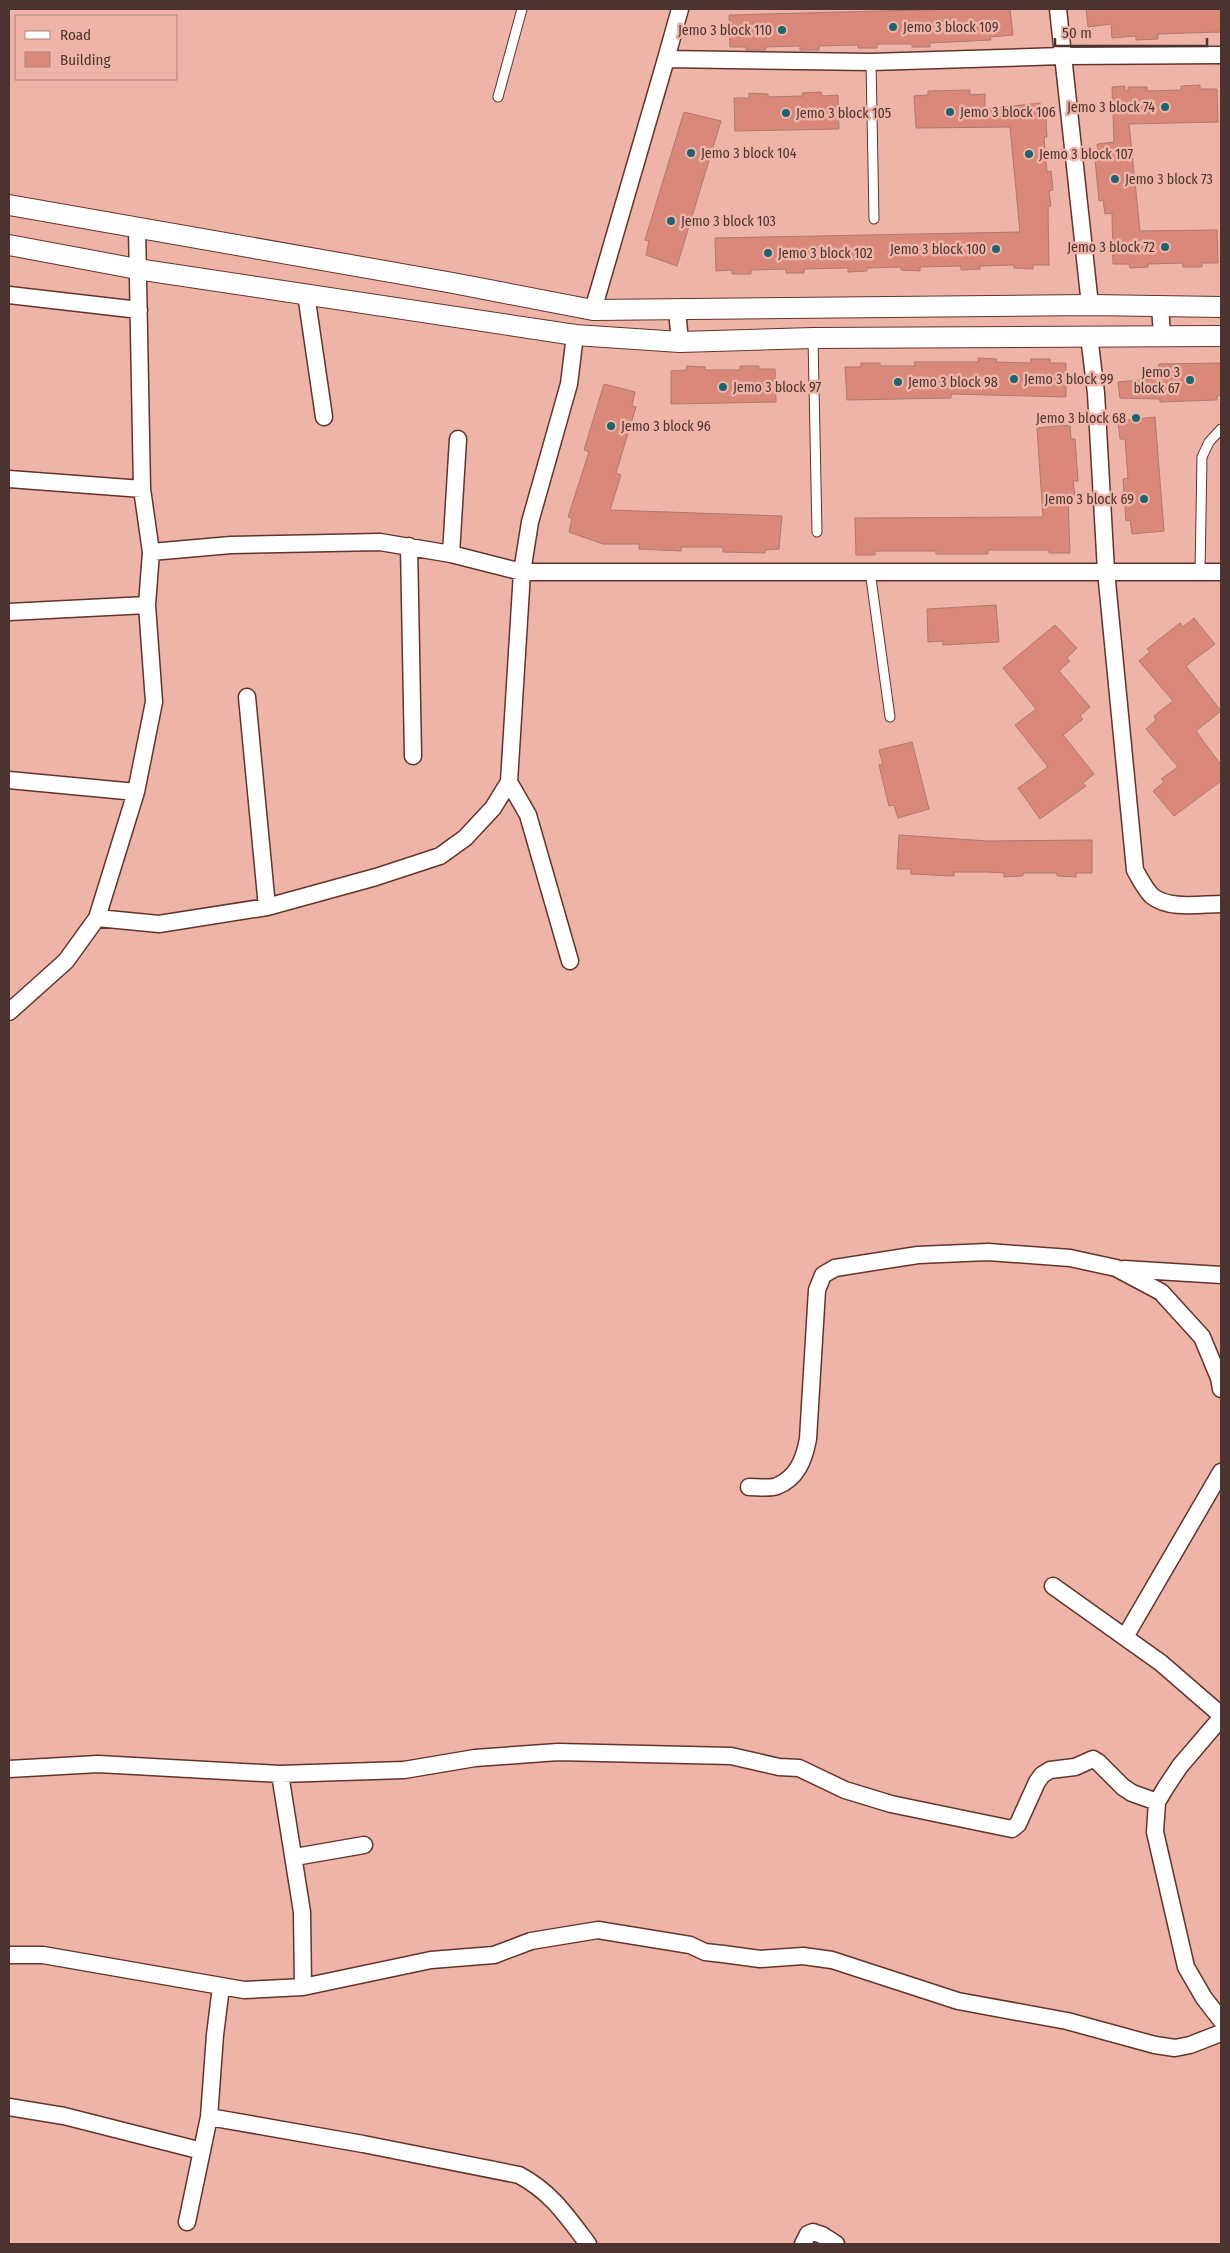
<svg xmlns="http://www.w3.org/2000/svg" width="1230" height="2253" font-family="'Fira Sans Condensed',sans-serif">
<rect width="100%" height="100%" fill="#eeb4a8"/>
<path fill="#d98879" stroke="#ae796e" d="M 955,9 L 1010,9 L 1013,35 L 990,37 L 991,40 L 930,43 L 930,47 L 912,47 L 912,44 L 877,44 L 877,48 L 858,48 L 858,45 L 819,46 L 819,50 L 800,50 L 800,46 L 765,47 L 766,50 L 746,50 L 746,47 L 730,47 L 729,15 Z
M 1086,9 L 1221,9 L 1221,32 L 1158,34 L 1158,39 L 1136,40 L 1136,36 L 1112,38 L 1111,24 L 1088,27 Z
M 1200,85 L 1200,89 L 1217,89 L 1218,122 L 1129,124 L 1140,231 L 1217,230 L 1218,263 L 1202,263 L 1202,267 L 1183,267 L 1183,263 L 1148,264 L 1148,267 L 1130,268 L 1129,264 L 1113,264 L 1112,213 L 1105,214 L 1103,200 L 1099,201 L 1095,159 L 1099,158 L 1097,144 L 1114,142 L 1112,87 L 1125,86 L 1125,91 L 1128,91 L 1128,87 L 1147,87 L 1147,91 L 1181,90 L 1181,86 Z
M 970,90 L 970,95 L 985,94 L 985,109 L 1040,103 L 1042,119 L 1046,118 L 1047,137 L 1044,137 L 1047,172 L 1051,171 L 1053,190 L 1049,191 L 1051,206 L 1048,207 L 1049,265 L 1033,265 L 1033,269 L 1014,268 L 1014,265 L 980,266 L 980,269 L 961,270 L 961,266 L 920,267 L 920,271 L 901,270 L 901,267 L 867,268 L 867,271 L 848,272 L 848,268 L 804,269 L 804,273 L 786,273 L 786,269 L 751,270 L 751,274 L 732,274 L 732,270 L 716,271 L 715,238 L 1020,232 L 1010,127 L 916,128 L 914,96 L 928,95 L 928,91 Z
M 821,92 L 822,96 L 838,95 L 839,129 L 735,131 L 734,98 L 749,98 L 749,93 L 768,94 L 768,97 L 803,96 L 802,93 Z
M 684,112 L 721,121 L 677,266 L 646,255 L 649,241 L 645,240 Z
M 978,358 L 997,359 L 996,362 L 1031,363 L 1031,359 L 1050,359 L 1050,363 L 1066,363 L 1066,397 L 951,394 L 951,398 L 847,400 L 845,367 L 861,367 L 861,363 L 880,363 L 880,366 L 915,366 L 914,362 L 978,362 Z
M 1221,363 L 1221,395 L 1217,396 L 1217,400 L 1160,402 L 1160,399 L 1120,398 L 1118,382 L 1159,378 L 1159,364 Z
M 687,366 L 705,367 L 705,370 L 740,370 L 740,366 L 759,366 L 759,369 L 775,369 L 776,402 L 671,404 L 671,371 L 686,370 Z
M 604,384 L 635,392 L 632,406 L 636,407 L 616,473 L 621,475 L 610,510 L 782,516 L 779,549 L 765,550 L 765,553 L 723,552 L 723,547 L 681,547 L 681,551 L 639,549 L 639,544 L 603,544 L 569,532 L 572,518 L 568,517 L 589,452 L 584,450 Z
M 1155,417 L 1164,531 L 1132,534 L 1130,520 L 1126,521 L 1123,479 L 1128,478 L 1125,439 L 1120,439 L 1118,421 Z
M 1070,425 L 1071,439 L 1075,439 L 1078,481 L 1073,481 L 1075,496 L 1068,496 L 1070,553 L 1049,553 L 1049,550 L 988,550 L 988,554 L 936,554 L 936,551 L 875,551 L 875,555 L 856,555 L 855,518 L 1043,517 L 1037,428 Z
M 996,605 L 999,642 L 943,645 L 943,641 L 928,642 L 927,609 Z
M 1194,618 L 1215,644 L 1186,666 L 1221,711 L 1196,731 L 1221,765 L 1221,781 L 1174,816 L 1153,791 L 1164,782 L 1161,779 L 1178,767 L 1146,729 L 1156,720 L 1154,716 L 1173,701 L 1139,661 L 1150,652 L 1147,649 L 1180,623 L 1183,627 Z
M 1055,625 L 1077,648 L 1067,658 L 1070,661 L 1059,671 L 1090,707 L 1080,716 L 1083,719 L 1063,735 L 1094,774 L 1083,783 L 1086,786 L 1040,819 L 1018,788 L 1048,767 L 1015,725 L 1036,709 L 1003,668 Z
M 912,742 L 929,809 L 898,818 L 894,805 L 889,806 L 879,765 L 883,764 L 879,750 Z
M 899,835 L 988,841 L 1092,840 L 1092,873 L 1076,873 L 1076,877 L 1057,876 L 1057,873 L 1023,873 L 1023,876 L 1004,877 L 1004,873 L 987,872 L 954,872 L 954,876 L 911,874 L 911,869 L 897,869 Z"/>
<g fill="none" stroke-linecap="round" stroke-linejoin="round">
<defs>
<path id="service" d="M 871,62 L 874,219
M 498,97 L 522,9
M 813,338 L 817,532
M 870,571 L 890,717
M 1200,572 L 1202,457 L 1209,442 L 1221,429"/>
<path id="minor" d="M 1058,9 L 1090,305
M 666,59 L 680,9
M 306,294 L 324,417
M 9,295 L 139,310
M 1160,306 L 1162,335
M 593,310 L 666,59 L 871,62 L 1062,56 L 1221,55
M 677,310 L 680,342
M 1089,336 L 1096,393 L 1106,571 L 1135,870 C 1140,879 1145,889 1152,896 C 1169,910 1202,904 1221,904
M 9,479 L 142,489
M 409,546 L 413,756
M 151,552 L 231,545 L 380,542 L 451,554 L 522,572 L 1221,572
M 451,554 L 458,439
M 9,612 L 147,605
M 247,697 L 267,907
M 9,780 L 136,792
M 509,782 L 528,815 L 570,961
M 97,918 L 159,924 L 267,907 L 376,877 L 440,856 L 465,838 L 493,808 L 509,782 L 522,572 L 530,522 L 569,384 L 575,335
M 9,1012 L 66,961 L 97,918 L 136,792 L 154,702 L 147,605 L 151,552 L 142,489 L 137,227
M 1124,1269 L 1221,1275
M 749,1487 C 757,1487 770,1489 777,1486 C 797,1478 804,1460 808,1439 L 817,1290 L 823,1275 L 835,1268 L 918,1255 L 988,1252 L 1070,1258 L 1116,1268 L 1161,1292 L 1202,1337 L 1219,1378 L 1221,1389
M 1053,1586 L 1161,1663 L 1221,1715
M 1125,1637 L 1221,1472
M 1221,1718 L 1180,1766 L 1166,1787 L 1157,1802 L 1155,1832 L 1186,1967 L 1204,1998 L 1221,2020
M 9,1769 L 98,1764 L 280,1774 L 404,1770 L 475,1758 L 558,1752 L 731,1756 L 779,1767 L 799,1768 L 845,1790 L 891,1804 L 1012,1829 L 1018,1824 L 1037,1782 L 1042,1775 L 1050,1770 L 1075,1767 L 1093,1759 L 1098,1762 L 1123,1787 L 1132,1793 L 1157,1802
M 280,1774 L 302,1912 L 303,1987
M 295,1857 L 364,1845
M 9,1955 L 43,1955 L 244,1990 L 303,1987 L 431,1960 L 494,1955 L 531,1941 L 598,1930 L 690,1945 L 705,1952 L 723,1954 L 760,1959 L 803,1956 L 832,1960 L 958,2001 L 1067,2021 L 1155,2045 L 1175,2048 L 1190,2045 L 1221,2033
M 9,2107 L 64,2116 L 202,2151
M 209,2117 L 363,2144 L 519,2175 C 551,2192 566,2215 588,2244
M 187,2222 L 209,2117 L 215,2035 L 221,1987
M 803,2244 L 808,2234 L 813,2232 L 822,2235 L 836,2244"/>
<path id="tertiary" d="M 9,205 L 453,283 L 593,310 L 1090,305 L 1221,307
M 9,245 L 137,269 L 575,335 L 680,342 L 813,338 L 1221,336"/>
</defs>
<use href="#service" stroke="#63342b" stroke-width="11"/>
<use href="#minor" stroke="#63342b" stroke-width="19"/>
<use href="#tertiary" stroke="#63342b" stroke-width="22"/>
<use href="#service" stroke="#fff" stroke-width="9"/>
<use href="#minor" stroke="#fff" stroke-width="16"/>
<use href="#tertiary" stroke="#fff" stroke-width="20"/>
</g>
<g fill="#1b6571" stroke="#eeb4a8" stroke-width="2">
<circle cx="893" cy="27" r="5"/>
<circle cx="782" cy="30" r="5"/>
<circle cx="1165" cy="107" r="5"/>
<circle cx="950" cy="112" r="5"/>
<circle cx="786" cy="113" r="5"/>
<circle cx="691" cy="153" r="5"/>
<circle cx="1029" cy="154" r="5"/>
<circle cx="1115" cy="179" r="5"/>
<circle cx="671" cy="221" r="5"/>
<circle cx="1165" cy="247" r="5"/>
<circle cx="996" cy="249" r="5"/>
<circle cx="768" cy="253" r="5"/>
<circle cx="1014" cy="379" r="5"/>
<circle cx="1190" cy="380" r="5"/>
<circle cx="898" cy="382" r="5"/>
<circle cx="723" cy="387" r="5"/>
<circle cx="1136" cy="418" r="5"/>
<circle cx="611" cy="426" r="5"/>
<circle cx="1144" cy="499" r="5"/>
</g>
<g text-anchor="middle" dominant-baseline="central" stroke-width="5" stroke-linejoin="round" paint-order="stroke">
<g font-size="14" fill="#4b342f" stroke="#eeb4a8" text-anchor="start">
<text x="903" y="27">Jemo 3 block 109</text>
<text x="772" y="30" text-anchor="end">Jemo 3 block 110</text>
<text x="1155" y="107" text-anchor="end">Jemo 3 block 74</text>
<text x="960" y="112">Jemo 3 block 106</text>
<text x="796" y="113">Jemo 3 block 105</text>
<text x="701" y="153">Jemo 3 block 104</text>
<text x="1039" y="154">Jemo 3 block 107</text>
<text x="1125" y="179">Jemo 3 block 73</text>
<text x="681" y="221">Jemo 3 block 103</text>
<text x="1155" y="247" text-anchor="end">Jemo 3 block 72</text>
<text x="986" y="249" text-anchor="end">Jemo 3 block 100</text>
<text x="778" y="253">Jemo 3 block 102</text>
<text x="1180" y="372" text-anchor="end">Jemo 3<tspan x="1180" dy="16">block 67</tspan></text>
<text x="1024" y="379">Jemo 3 block 99</text>
<text x="908" y="382">Jemo 3 block 98</text>
<text x="733" y="387">Jemo 3 block 97</text>
<text x="1126" y="418" text-anchor="end">Jemo 3 block 68</text>
<text x="621" y="426">Jemo 3 block 96</text>
<text x="1134" y="499" text-anchor="end">Jemo 3 block 69</text>
</g>
</g>
<rect width="1230" height="2253" fill="none" stroke="#4b342f" stroke-width="20"/>
<rect x="15" y="15" width="162" height="65" fill="#eeb4a8" stroke="#ad8178"/>
<rect x="25" y="31" width="25" height="8" fill="#ffffff" stroke="#ad8178"/>
<text x="60" y="40" font-size="15" fill="#4b342f">Road</text>
<rect x="25" y="52" width="25" height="15" fill="#d98879" stroke="#ad8178"/>
<text x="60" y="65" font-size="15" fill="#4b342f">Building</text>
<path d="M1055 38v8h152v-8" fill="none" stroke="#4b342f" stroke-width="2.5"/>
<text x="1062" y="38" font-size="15" fill="#4b342f" stroke="#eeb4a8" stroke-width="4" paint-order="stroke">50 m</text>
</svg>
